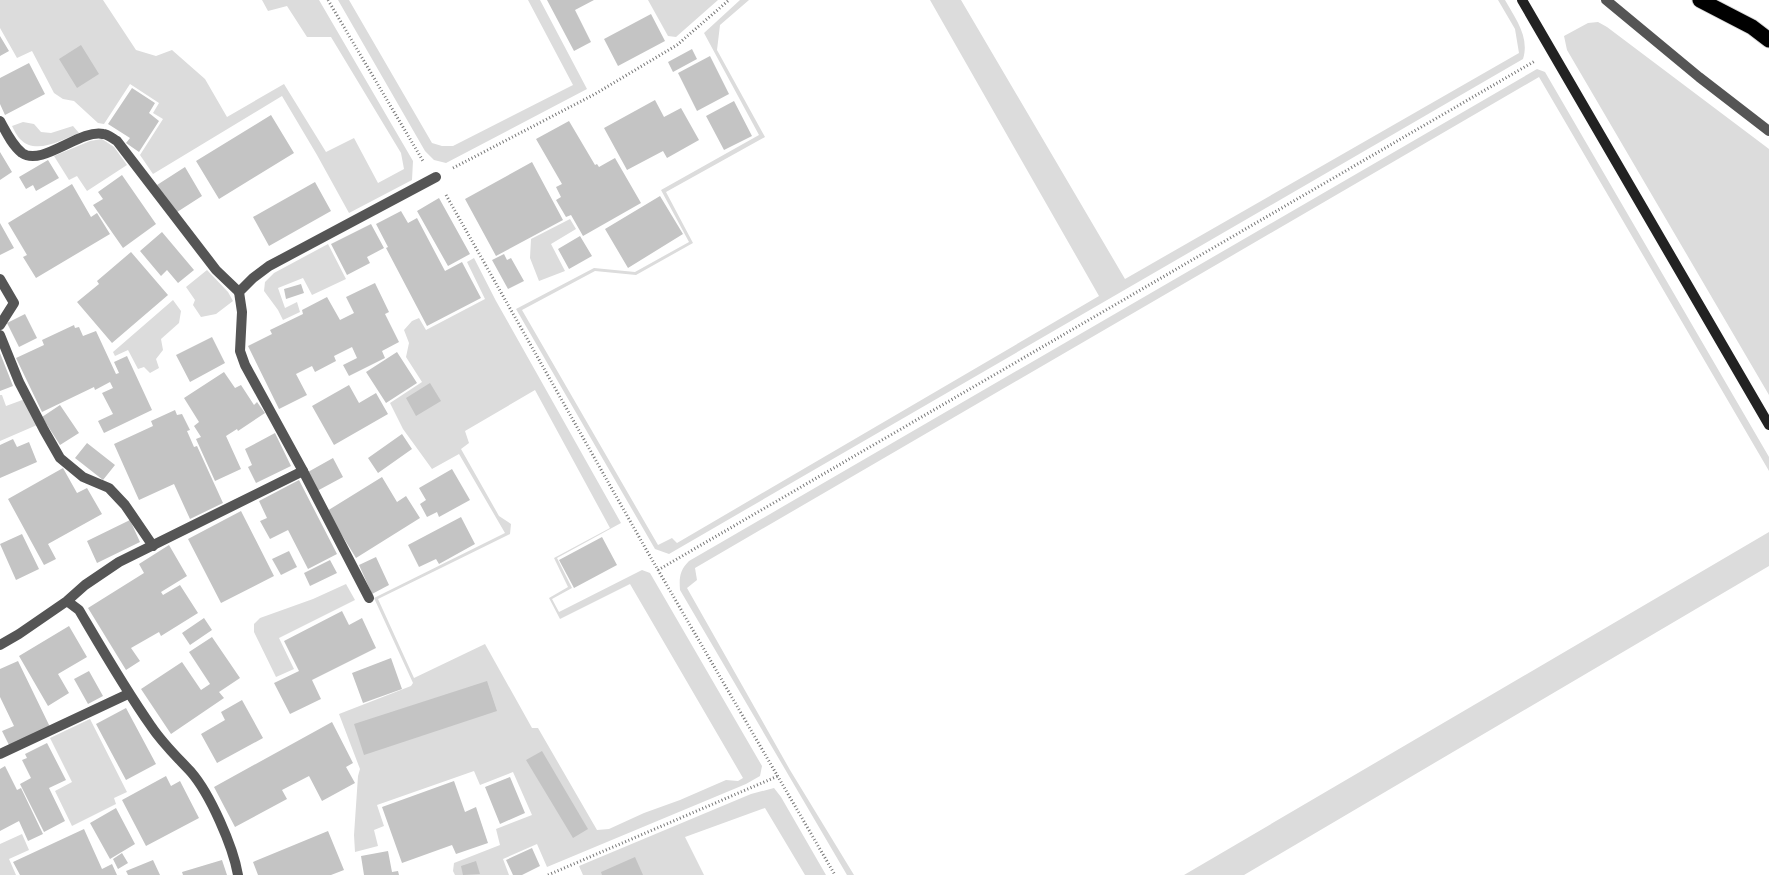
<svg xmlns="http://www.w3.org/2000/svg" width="1769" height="875" font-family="'Noto Sans',sans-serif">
<rect width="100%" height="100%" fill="#fff"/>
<path fill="#dcdcdc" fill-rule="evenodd" d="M 0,0 L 103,0 L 136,50 L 156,56 L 172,50 L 205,79 L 227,117 L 284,84 L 326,152 L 354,138 L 378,183 L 404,169 L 401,153 L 331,37 L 307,37 L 287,6 L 268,11 L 262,0 L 319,0 L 413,161 L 412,180 L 349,213 L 317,155 L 282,96 L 153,174 L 140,155 L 163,119 L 153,113 L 159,103 L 130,84 L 104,124 L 98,123 L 74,101 L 63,99 L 54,93 L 32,51 L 17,58 L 0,28 Z
M 338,0 L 349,0 L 432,143 L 442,146 L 453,146 L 573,85 L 528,0 L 540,0 L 587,89 L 446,163 L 434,160 L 425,151 Z
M 648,0 L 718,0 L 676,37 L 668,36 Z
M 740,0 L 749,0 L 720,25 L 717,50 L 765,137 L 666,192 L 693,243 L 636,275 L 595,271 L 522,310 L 658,545 L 672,538 L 677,543 L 1099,296 L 930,0 L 961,0 L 1125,279 L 1519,53 L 1515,29 L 1498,0 L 1505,0 C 1515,18 1530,37 1523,59 L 669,554 L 655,549 L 516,309 L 594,268 L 635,272 L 689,242 L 661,190 L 759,135 L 704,33 Z
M 1598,22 L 1607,27 L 1769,149 L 1769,395 L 1567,50 L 1564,36 L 1588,23 Z
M 1537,69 L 1545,72 L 1769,457 L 1769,471 L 1539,77 L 695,568 L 697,580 L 687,588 L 790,770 L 854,875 L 847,875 L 680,590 C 679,577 680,570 689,561 Z
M 23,122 L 34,124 L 41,132 L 51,133 L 73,126 L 79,133 C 63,139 36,156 20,139 C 17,136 14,130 12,126 Z
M 102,139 L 114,147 L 127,165 L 87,191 L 77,176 L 69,180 L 54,156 L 90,141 Z
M 570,219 L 576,229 L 551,244 L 565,271 L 539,281 L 530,258 L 531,239 Z
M 328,244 L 346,279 L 312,295 L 303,278 L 278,288 L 285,308 L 297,302 L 300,312 L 283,320 L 278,310 L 264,291 L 265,282 L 274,273 Z
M 474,258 L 496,301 L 621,523 L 557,558 L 572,588 L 552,599 L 559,612 L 642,570 L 650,573 L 762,766 L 760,776 L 746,784 L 547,867 L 537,844 L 503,859 L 509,875 L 455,875 L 453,871 L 454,863 L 500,845 L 496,829 L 532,815 L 513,772 L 480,785 L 474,771 L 377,805 L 384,826 L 374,830 L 378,846 L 355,852 L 354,835 L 358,776 L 360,769 L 339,714 L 411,686 L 413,683 L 374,598 L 505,533 L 459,454 L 432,469 L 403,429 L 390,403 L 422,382 L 406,357 L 409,343 L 404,330 L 412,321 L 419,318 L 426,330 L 485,299 L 467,262 ZM 535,390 L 610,528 L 554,558 L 568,587 L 549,598 L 560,619 L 630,584 L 743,778 L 738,781 L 726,780 L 680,800 L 644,813 L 609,829 L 597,830 L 538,728 L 532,728 L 485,644 L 414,678 L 378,599 L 510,534 L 511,524 L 499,516 L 461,449 L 469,443 L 465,431 Z
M 207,270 L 228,292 L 233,301 L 216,314 L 201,317 L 193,305 L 195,300 L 186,287 Z
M 173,300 L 181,311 L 179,323 L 161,339 L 163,350 L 156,359 L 159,368 L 150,373 L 144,367 L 138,369 L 128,350 L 115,356 L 113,352 Z
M 0,395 L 2,395 L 6,406 L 25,399 L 37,425 L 0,441 Z
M 1769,532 L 1769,566 L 1244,875 L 1184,875 Z
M 346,584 L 355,600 L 279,638 L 294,669 L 276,677 L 254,632 L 254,624 L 260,618 L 313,599 Z
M 90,719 L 127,792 L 114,798 L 116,804 L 72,826 L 55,791 L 72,782 L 50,738 Z
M 774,788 L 781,797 L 826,875 L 805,875 L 765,808 L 685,837 L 704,875 L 583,875 L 579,866 L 751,794 Z
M 22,834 L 29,850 L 9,859 L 16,875 L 0,875 L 0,844 Z"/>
<path fill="#c4c4c4" d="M 547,0 L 594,0 L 575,10 L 591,42 L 574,51 Z
M 651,14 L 665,41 L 618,66 L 604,39 Z
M 0,36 L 9,51 L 0,56 Z
M 81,45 L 99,74 L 77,88 L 59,59 Z
M 692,49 L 697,59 L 673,72 L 668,62 Z
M 710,56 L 729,94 L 697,111 L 678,73 Z
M 29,63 L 45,94 L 5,115 L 0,104 L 0,78 Z
M 132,88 L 155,103 L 149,113 L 159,121 L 139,152 L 126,143 L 130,138 L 108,124 Z
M 655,100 L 664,117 L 681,108 L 699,140 L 667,158 L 663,151 L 627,170 L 604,128 Z
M 734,101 L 752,136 L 724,150 L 706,116 Z
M 271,115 L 294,153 L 219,199 L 196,161 Z
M 569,121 L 595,165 L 597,164 L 599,167 L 615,158 L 641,203 L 583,236 L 571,215 L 566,217 L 556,200 L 561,197 L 556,187 L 562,184 L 536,139 Z
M 0,152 L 12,172 L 0,180 Z
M 48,160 L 59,178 L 36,191 L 33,185 L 26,189 L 19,177 Z
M 532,162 L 563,220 L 496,256 L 465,199 Z
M 185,167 L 202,196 L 174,214 L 157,185 Z
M 122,175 L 156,224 L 123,248 L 93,205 L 103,199 L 98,192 Z
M 315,182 L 331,211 L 269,246 L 253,217 Z
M 72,184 L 91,217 L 97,213 L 110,234 L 36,278 L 23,257 L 27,255 L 8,223 Z
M 660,196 L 683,234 L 628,268 L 605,229 Z
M 439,198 L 470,254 L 448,266 L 417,211 Z
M 401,211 L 408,223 L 417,218 L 445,271 L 462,262 L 481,298 L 427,326 L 386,248 L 388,247 L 376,224 Z
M 0,223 L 14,248 L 0,255 Z
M 371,224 L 384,248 L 367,257 L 370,263 L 347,275 L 331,244 Z
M 162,232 L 194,270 L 178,283 L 167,270 L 161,276 L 140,251 Z
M 580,236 L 592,256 L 569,269 L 558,249 Z
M 131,252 L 168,295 L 112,343 L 77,302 L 99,284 L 97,281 Z
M 504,254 L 507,260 L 511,258 L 524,281 L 508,289 L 492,260 Z
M 375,283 L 389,312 L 385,314 L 399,342 L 382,351 L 385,358 L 349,376 L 343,365 L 357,358 L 352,347 L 334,356 L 336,361 L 315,372 L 312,366 L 296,374 L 307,395 L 279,409 L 248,346 L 272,334 L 270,330 L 303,314 L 302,310 L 327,297 L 340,320 L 354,313 L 346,297 Z
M 301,284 L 304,293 L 286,299 L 284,289 Z
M 25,314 L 37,338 L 19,347 L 7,323 Z
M 74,325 L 75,328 L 79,327 L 83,336 L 96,331 L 116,374 L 119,373 L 114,362 L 127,356 L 152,410 L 104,433 L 98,421 L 113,414 L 102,393 L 113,388 L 110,382 L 95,390 L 94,387 L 42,412 L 16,358 L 44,345 L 42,340 Z
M 212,337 L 225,363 L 190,382 L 176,355 Z
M 397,352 L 417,383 L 386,403 L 366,372 Z
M 0,353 L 13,386 L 0,391 Z
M 224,372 L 235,388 L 241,385 L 254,405 L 257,402 L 265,413 L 238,431 L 237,429 L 226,436 L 241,469 L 215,481 L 196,439 L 201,437 L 194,426 L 199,422 L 184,398 Z
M 430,383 L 441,401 L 416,416 L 406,398 Z
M 349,385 L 359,403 L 376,393 L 388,414 L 334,445 L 312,406 Z
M 60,405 L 79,433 L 60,445 L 42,417 Z
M 175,410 L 177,415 L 182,414 L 190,430 L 187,431 L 194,447 L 197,446 L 223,503 L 190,519 L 174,484 L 139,500 L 114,444 L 153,426 L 151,421 Z
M 275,433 L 291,466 L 256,483 L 248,467 L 252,465 L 245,449 Z
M 402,434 L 412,449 L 378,473 L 368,458 Z
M 13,439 L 17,447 L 29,442 L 37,462 L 0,478 L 0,445 Z
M 87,443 L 115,465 L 103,480 L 75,458 Z
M 333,458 L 343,477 L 317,491 L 308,472 Z
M 63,468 L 77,493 L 87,488 L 102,514 L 48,544 L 56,559 L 44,565 L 8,499 Z
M 452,469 L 470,500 L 439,517 L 437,512 L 427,517 L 420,504 L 426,500 L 419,488 Z
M 382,477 L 397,502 L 406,496 L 420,518 L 356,558 L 327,511 Z
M 299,480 L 337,554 L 308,569 L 288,530 L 270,539 L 260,521 L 267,518 L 259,501 Z
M 241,511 L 274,576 L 221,603 L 188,539 Z
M 461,517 L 475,544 L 439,564 L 436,559 L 419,567 L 408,545 Z
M 130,520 L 140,542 L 97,563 L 87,541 Z
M 22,534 L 39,569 L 16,580 L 0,544 Z
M 602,537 L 617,565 L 574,588 L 559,560 Z
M 169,545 L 187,576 L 161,592 L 163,595 L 180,585 L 198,613 L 161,636 L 159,632 L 131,648 L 140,661 L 126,670 L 88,608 L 144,573 L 139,564 Z
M 289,551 L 297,567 L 281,575 L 272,559 Z
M 376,557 L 389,585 L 372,594 L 359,565 Z
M 330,560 L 337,573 L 310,586 L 304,573 Z
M 342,611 L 349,625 L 362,618 L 376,648 L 312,680 L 321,699 L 290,714 L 274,683 L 299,671 L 284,641 Z
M 204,618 L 212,630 L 190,645 L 182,633 Z
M 69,626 L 87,657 L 58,674 L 69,693 L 48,706 L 19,656 Z
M 212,637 L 240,678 L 219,692 L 224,698 L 171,734 L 141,689 L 182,662 L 201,690 L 210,684 L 189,652 Z
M 391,658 L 402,689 L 363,703 L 352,673 Z
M 18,661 L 50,727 L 10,747 L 2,731 L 14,726 L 0,697 L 0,669 Z
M 89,671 L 103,696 L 88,704 L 74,679 Z
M 487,681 L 497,711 L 364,755 L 354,724 Z
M 242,700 L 263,738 L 217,763 L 201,734 L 225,720 L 221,712 Z
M 126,708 L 156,764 L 126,780 L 96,724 Z
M 332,722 L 353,763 L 346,767 L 355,783 L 322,801 L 309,776 L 282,790 L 287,799 L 235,827 L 214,787 Z
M 47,743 L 66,780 L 49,788 L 65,821 L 44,832 L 20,784 L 31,778 L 22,760 L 27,758 L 25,754 Z
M 542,751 L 588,829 L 573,838 L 526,760 Z
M 5,766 L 17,790 L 21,788 L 43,834 L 28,841 L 19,821 L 0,831 L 0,769 Z
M 166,776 L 171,786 L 180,781 L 199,818 L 146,846 L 122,800 Z
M 510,777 L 525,813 L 500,824 L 485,787 Z
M 454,781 L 465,812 L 476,807 L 488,843 L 456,854 L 452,845 L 402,863 L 382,807 Z
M 116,808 L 135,844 L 110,859 L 90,823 Z
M 84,829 L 102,869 L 112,864 L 117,875 L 20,875 L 13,862 Z
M 328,831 L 344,870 L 331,875 L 258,875 L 253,862 Z
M 532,848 L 540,866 L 522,875 L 513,875 L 506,860 Z
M 388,851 L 392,872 L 398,871 L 399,875 L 364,875 L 361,856 Z
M 122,853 L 128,863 L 118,869 L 113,859 Z
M 635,857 L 643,875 L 602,875 L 601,872 Z
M 153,860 L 160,875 L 128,875 L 126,871 Z
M 222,860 L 227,875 L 183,875 L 182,872 Z
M 476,861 L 480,874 L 463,875 L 461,866 Z"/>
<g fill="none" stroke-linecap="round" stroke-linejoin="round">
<defs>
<path id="highway" d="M 1700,0 L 1752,27 L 1769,40"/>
</defs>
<use href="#highway" stroke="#dbdbdb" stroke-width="17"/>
<path stroke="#777" stroke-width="3" stroke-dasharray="1 2.5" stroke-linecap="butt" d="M 328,0 L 423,161
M 453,168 L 595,94 L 677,45 L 729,0
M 446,195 L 647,551 L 835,875
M 658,570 L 1535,61
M 548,875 L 778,776"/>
<path stroke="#555" stroke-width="10" d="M 1606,0 L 1699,77 L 1769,131
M 0,121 C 6,132 12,145 22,153 C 42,167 80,129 103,134 C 108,134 113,139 117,141 L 216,270 L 239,292
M 0,279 L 14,303 L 0,325
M 0,335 L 19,382 L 44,430 L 60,458 L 83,477 L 109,488 L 125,505 L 153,546
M 303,471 L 369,598
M 0,754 L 128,694"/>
<path stroke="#555" stroke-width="10" d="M 67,601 L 79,610 C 102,649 125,689 151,726 C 163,744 177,757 191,772 C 210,794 233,846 238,875
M 0,645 L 19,634 L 67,601 L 85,585 L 119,562 L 303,471 L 245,365 L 240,351 L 242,312 L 239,292 L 253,278 L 269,266 L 436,177"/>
<path stroke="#222" stroke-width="10" d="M 1522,0 L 1769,425"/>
<use href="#highway" stroke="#000" stroke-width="15"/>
</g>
</svg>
